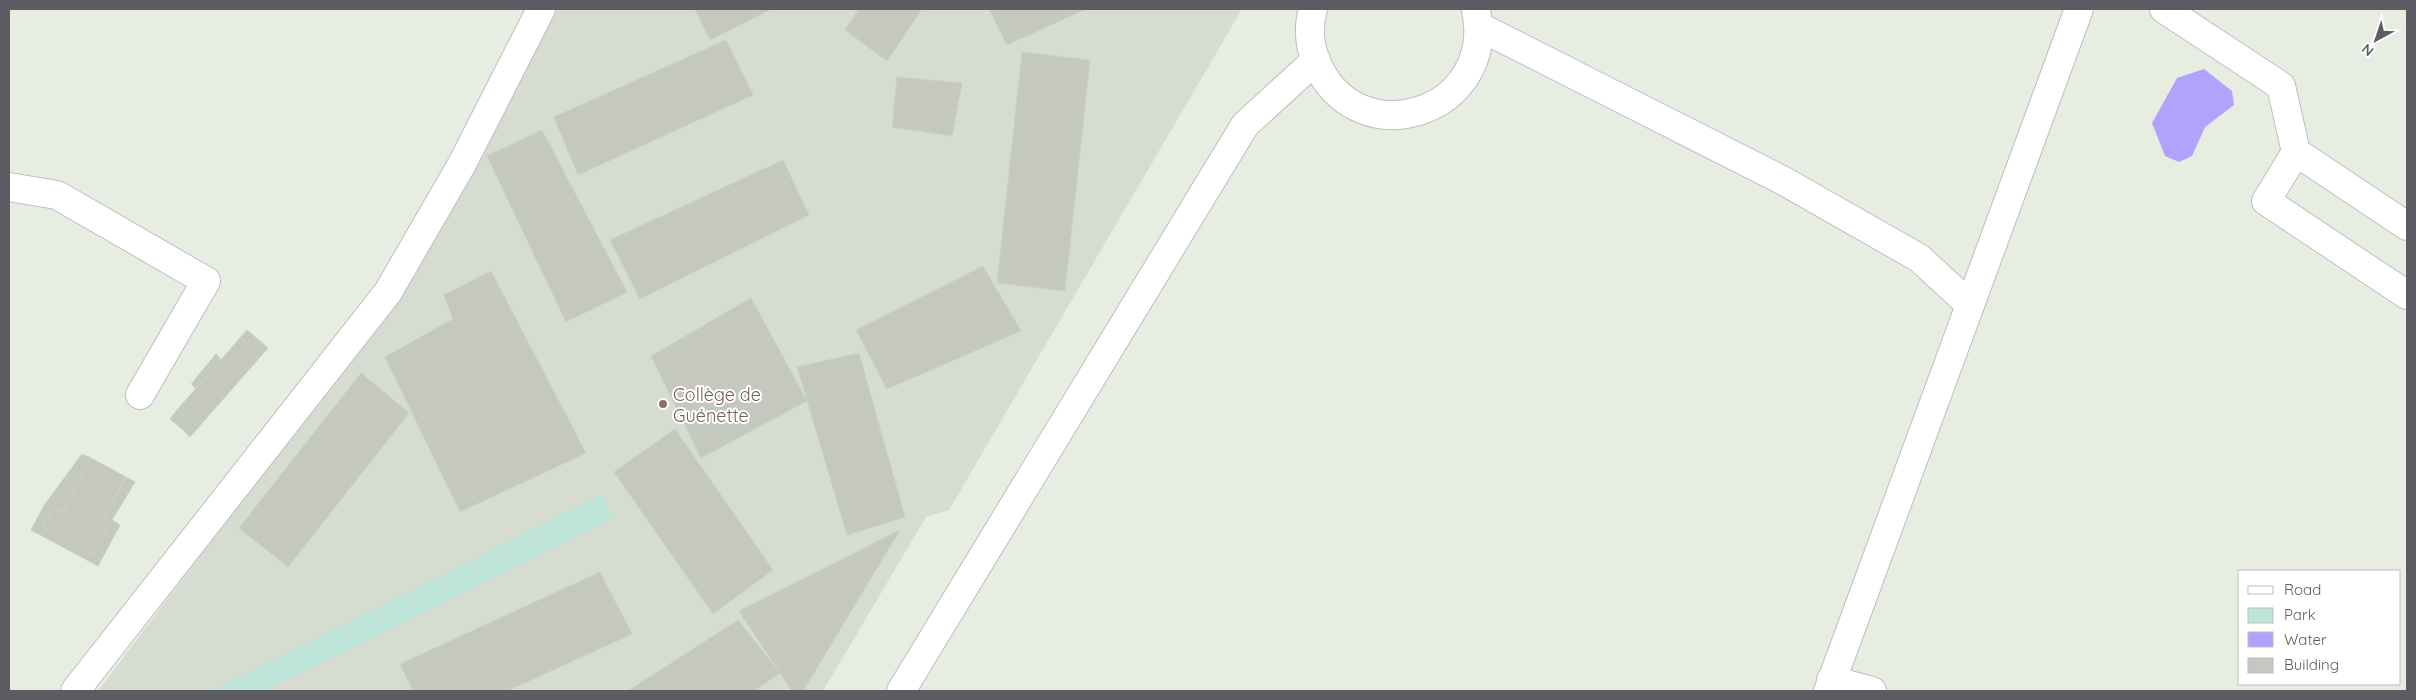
<svg xmlns="http://www.w3.org/2000/svg" width="2416" height="700" font-family="Quicksand,sans-serif">
<rect width="100%" height="100%" fill="#e8ede2"/>
<path fill="#d6ddd0" d="M 555,9 L 1242,9 L 949,510 L 926,517 L 823,691 L 98,691 L 395,298 Z"/>
<path fill="#bfe5db" d="M 602,494 L 614,518 L 265,691 L 210,691 Z"/>
<path fill="#b2a2fd" d="M 2204,69 L 2232,91 L 2234,105 L 2205,127 L 2192,156 L 2179,162 L 2165,156 L 2152,123 L 2177,78 Z"/>
<path fill="#c4c8bf" stroke="#cad2c1" d="M 695,9 L 769,9 L 770,10 L 710,40 Z
M 859,9 L 922,9 L 887,61 L 845,30 Z
M 989,9 L 1086,9 L 1007,45 Z
M 726,40 L 753,95 L 578,175 L 554,117 Z
M 1022,52 L 1090,60 L 1065,291 L 997,283 Z
M 897,77 L 962,83 L 952,136 L 892,127 Z
M 542,130 L 627,292 L 566,322 L 487,156 Z
M 783,160 L 809,215 L 640,299 L 610,240 Z
M 983,266 L 1021,331 L 887,389 L 856,330 Z
M 491,271 L 586,453 L 460,512 L 385,357 L 453,319 L 444,295 Z
M 751,298 L 807,401 L 701,458 L 651,356 Z
M 247,330 L 260,341 L 253,349 L 240,338 Z
M 240,338 L 253,349 L 260,341 L 268,348 L 190,437 L 182,429 L 190,422 L 177,410 Z
M 859,353 L 905,517 L 847,535 L 797,367 Z
M 216,354 L 221,360 L 196,389 L 191,384 Z
M 361,373 L 409,413 L 288,567 L 239,528 Z
M 177,410 L 190,422 L 182,429 L 170,419 Z
M 675,429 L 773,570 L 713,614 L 614,472 Z
M 82,454 L 91,458 L 62,513 L 53,508 L 43,527 L 93,554 L 112,520 L 120,525 L 98,566 L 31,530 L 45,504 Z
M 91,458 L 126,477 L 104,517 L 112,520 L 93,554 L 43,527 L 53,508 L 62,513 Z
M 126,477 L 135,482 L 112,520 L 104,517 Z
M 900,530 L 803,691 L 792,691 L 739,611 Z
M 600,572 L 632,634 L 507,691 L 413,691 L 400,664 Z
M 738,620 L 780,673 L 754,691 L 628,691 Z"/>
<g fill="none" stroke-linecap="round" stroke-linejoin="round">
<defs>
<path id="minor" d="M 1313,9 C 1308,27 1309,44 1316,61 C 1355,158 1498,114 1476,10
M 2164,9 L 2281,86 L 2296,152 L 2266,201 L 2407,295
M 1480,27 L 1782,180 L 1919,258 L 1969,304
M 2296,152 L 2407,226
M 9,187 L 57,195 L 206,281 L 140,395
M 1831,680 L 1872,691
M 75,691 L 388,292 L 462,164 L 541,9
M 901,691 L 1245,125 L 1316,60
M 1828,691 L 2079,9"/>
</defs>
<use href="#minor" stroke="#bfbdc4" stroke-width="30"/>
<use href="#minor" stroke="#fff" stroke-width="28"/>
</g>
<circle fill="#8d6e63" stroke="#fff" stroke-width="2" cx="663" cy="404" r="5"/>
<g text-anchor="middle" dominant-baseline="central" stroke-width="4" stroke-linejoin="round" paint-order="stroke">
<g font-size="18" fill="#785e54" stroke="#fff" text-anchor="start">
<text x="673" y="394">Collège de<tspan x="673" dy="21">Guénette</tspan></text>
</g>
</g>
<rect width="2416" height="700" fill="none" stroke="#5d5b63" stroke-width="20"/>
<rect x="2238" y="570" width="162" height="115" fill="#ffffff" stroke="#bebdc1"/>
<rect x="2248" y="586" width="25" height="8" fill="#ffffff" stroke="#bebdc1"/>
<text x="2284" y="595" font-size="15" fill="#5d5b63">Road</text>
<rect x="2248" y="608" width="25" height="15" fill="#bfe5db" stroke="#bebdc1"/>
<text x="2284" y="620" font-size="15" fill="#5d5b63">Park</text>
<rect x="2248" y="632" width="25" height="15" fill="#b2a2fd" stroke="#bebdc1"/>
<text x="2284" y="645" font-size="15" fill="#5d5b63">Water</text>
<rect x="2248" y="658" width="25" height="15" fill="#c4c8bf" stroke="#bebdc1"/>
<text x="2284" y="670" font-size="15" fill="#5d5b63">Building</text>
<g transform="translate(2376 40) rotate(220)" stroke="#ffffff" stroke-width="4" paint-order="stroke">
<path d="M0-4L9 19L0 12L-9 19Z" fill="#5d5b63"/>
<text y="-8" font-size="14" font-weight="bold" text-anchor="middle" fill="#5d5b63">N</text>
</g>
</svg>
